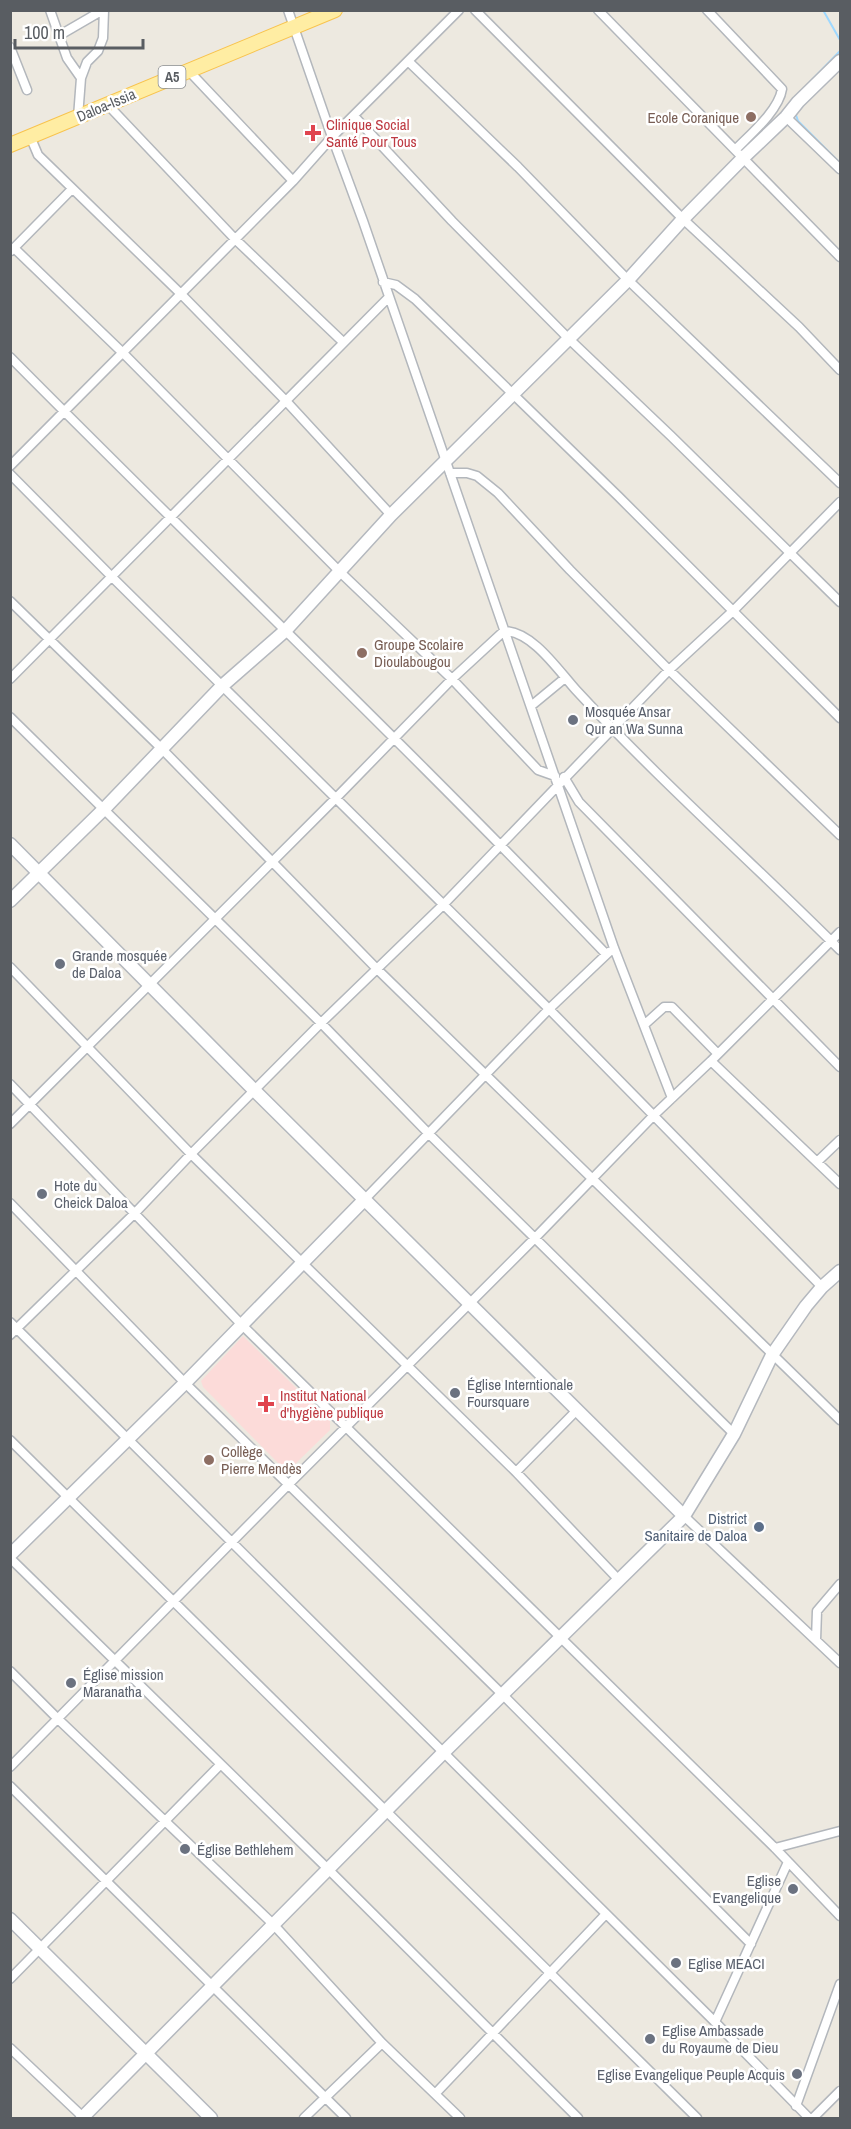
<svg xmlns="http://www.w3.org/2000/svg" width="851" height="2129" font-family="'Archivo Narrow',sans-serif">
<rect width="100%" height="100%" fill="#ede9e0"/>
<path fill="#fcdbd9" d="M 243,1336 L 330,1421 L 330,1430 L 290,1469 L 283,1468 L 203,1387 L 201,1381 Z"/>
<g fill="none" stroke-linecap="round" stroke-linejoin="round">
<path stroke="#9ed8ff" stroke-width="2" d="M 823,10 L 840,40
M 810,82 L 840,51
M 795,112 L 798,121 L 840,163"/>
<defs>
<path id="street" d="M 50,10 L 67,58 L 81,78
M 288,10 L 332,137 L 363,221 L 614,948 L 672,1098
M 475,10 L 683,219 L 799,327 L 840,370
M 598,10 L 840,257
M 707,10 L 782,89 C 779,110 751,134 736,149
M 60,35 L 103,10
M 10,47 L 27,90
M 408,61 L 518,167 L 628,280 L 840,483
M 188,70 L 293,181
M 107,104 L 235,239 L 343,342
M 354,116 L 452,221 L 568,338 L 671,436 L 840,602
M 78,117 L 81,78 L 87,62 L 98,51 L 103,38 L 104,10
M 786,117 L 840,169
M 30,136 L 38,155 L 181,294 L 286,401 L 391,515
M 14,248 L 124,354 L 340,572 L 452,679 L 538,770 L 555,776
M 11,251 L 72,189
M 383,282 L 396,285 L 415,299 L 618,496 L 840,718
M 10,357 C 208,557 412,751 606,954
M 10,466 L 293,181 L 332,137 L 459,10
M 450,473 L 467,473 L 477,476 L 498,493 L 570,570 L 669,670 L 840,835
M 10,474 L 112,577 L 549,1009 L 822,1287
M 10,601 L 162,749 L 377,969 L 840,1420
M 10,679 L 388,298
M 531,706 L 565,678
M 10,717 L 321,1023 L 430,1135 L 734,1434
M 564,777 L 579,802 L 840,1067
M 10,967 L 191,1154 L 516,1472 L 618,1579
M 644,1025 L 664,1007 L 672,1007 L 718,1054
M 711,1061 L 840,1184
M 10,1084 L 241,1324 L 775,1848 L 840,1916
M 10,1124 L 336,798 L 452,679 L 504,631 C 532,631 558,670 576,690 C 660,781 753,863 840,950
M 817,1162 L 840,1140
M 365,1199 L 549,1009 L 609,952
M 10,1203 L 185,1383 L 502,1694 L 751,1944
M 10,1322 L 715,2022 L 809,2118
M 10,1335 L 135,1213 L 191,1154 L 321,1023 L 443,905 L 669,670 L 733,611 L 840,502
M 10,1440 L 697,2118
M 516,1472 L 578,1409
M 684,1516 L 840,1663
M 10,1558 L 328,1869 L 578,2118
M 816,1640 L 817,1611 L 840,1584
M 10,1671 L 58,1719 L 273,1924 L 382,2043 L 460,2118
M 10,1767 L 288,1485 L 535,1238 L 654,1115 L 711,1061 L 840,932
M 10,1786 L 346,2118
M 775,1848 L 840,1831
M 10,1979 L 220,1765
M 715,2022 L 788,1862
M 10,2048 L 84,2118
M 435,2094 L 605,1915
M 796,2106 L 840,1984
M 304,2118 L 382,2043
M 813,2118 L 840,2091"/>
<path id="secondary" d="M 10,844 L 254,1090 L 684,1516
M 10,901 L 105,808 L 222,686 L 286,630 L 391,515 L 628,280 L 683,219 L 744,157 L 786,117 L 798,102 L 840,61
M 10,1555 L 185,1383 L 365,1199
M 10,1919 L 211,2118
M 82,2118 L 444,1752 L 684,1516 L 734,1434 L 772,1355 L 806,1306 L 822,1287 L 840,1271"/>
<path id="primary" d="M 10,145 L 335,10"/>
</defs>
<use href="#street" stroke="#b3b7bc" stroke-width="11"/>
<use href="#secondary" stroke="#b4b8be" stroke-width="15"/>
<use href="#primary" stroke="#f8c34d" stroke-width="16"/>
<use href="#street" stroke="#fff" stroke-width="8"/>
<use href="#secondary" stroke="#fff" stroke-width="12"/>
<use href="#primary" stroke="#ffeda3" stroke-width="14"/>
</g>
<g fill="#8d6e63" stroke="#fff" stroke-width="2">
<circle cx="751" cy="117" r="6"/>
<circle cx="362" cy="653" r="6"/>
<circle cx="209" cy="1460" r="6"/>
</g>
<g fill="#e0444e" stroke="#fff" stroke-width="2">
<path d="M310 124h6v6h6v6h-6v6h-6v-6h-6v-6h6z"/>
<path d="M263 1395h6v6h6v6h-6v6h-6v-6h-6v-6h6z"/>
</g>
<g fill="#6b7280" stroke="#fff" stroke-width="2">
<circle cx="573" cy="720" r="6"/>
<circle cx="60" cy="964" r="6"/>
<circle cx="42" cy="1194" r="6"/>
<circle cx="455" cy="1393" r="6"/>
<circle cx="71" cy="1683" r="6"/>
<circle cx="185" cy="1849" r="6"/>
<circle cx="793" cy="1889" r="6"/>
<circle cx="676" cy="1963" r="6"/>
<circle cx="650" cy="2039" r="6"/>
<circle cx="797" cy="2074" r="6"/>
</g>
<circle fill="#5c6f8a" stroke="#fff" stroke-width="2" cx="759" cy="1527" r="6"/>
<g text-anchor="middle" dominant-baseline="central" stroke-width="5" stroke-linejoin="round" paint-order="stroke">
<rect fill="#fff" stroke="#8b8e91" stroke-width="1.5" x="158.5" y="66" width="27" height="22" rx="4.5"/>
<g font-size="14" font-weight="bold" fill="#595d62">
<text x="172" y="77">A5</text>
</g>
<g font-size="15" fill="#595d62" stroke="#fff">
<text transform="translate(106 105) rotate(-23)">Daloa-Issia</text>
</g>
<g font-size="15" fill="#785e54" stroke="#fff" text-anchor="start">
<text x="739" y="117" text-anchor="end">Ecole Coranique</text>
<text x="374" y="644">Groupe Scolaire<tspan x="374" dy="17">Dioulabougou</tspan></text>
<text x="221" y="1451">Collège<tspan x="221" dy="17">Pierre Mendès</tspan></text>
</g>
<g font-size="15" fill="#be3a42" stroke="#fff" text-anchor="start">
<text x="326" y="124">Clinique Social<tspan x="326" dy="17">Santé Pour Tous</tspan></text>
<text x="280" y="1395">Institut National<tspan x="280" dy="17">d'hygiène publique</tspan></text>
</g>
<g font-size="15" fill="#5b616d" stroke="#fff" text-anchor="start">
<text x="585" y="711">Mosquée Ansar<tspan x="585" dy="17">Qur an Wa Sunna</tspan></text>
<text x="72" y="955">Grande mosquée<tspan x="72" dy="17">de Daloa</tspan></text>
<text x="54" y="1185">Hote du<tspan x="54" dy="17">Cheick Daloa</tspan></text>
<text x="467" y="1384">Église Interntionale<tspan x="467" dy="17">Foursquare</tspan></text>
<text x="83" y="1674">Église mission<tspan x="83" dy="17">Maranatha</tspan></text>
<text x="197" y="1849">Église Bethlehem</text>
<text x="781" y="1880" text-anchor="end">Eglise<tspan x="781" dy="17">Evangelique</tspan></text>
<text x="688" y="1963">Eglise MEACI</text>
<text x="662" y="2030">Eglise Ambassade<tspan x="662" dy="17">du Royaume de Dieu</tspan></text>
<text x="785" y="2074" text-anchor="end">Eglise Evangelique Peuple Acquis</text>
</g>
<g font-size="15" fill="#4e5e75" stroke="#fff" text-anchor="end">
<text x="747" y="1518">District<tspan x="747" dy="17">Sanitaire de Daloa</tspan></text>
</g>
</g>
<rect width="851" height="2129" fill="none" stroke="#595d62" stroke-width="24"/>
<path d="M15 39v9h128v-9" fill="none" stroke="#595d62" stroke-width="3"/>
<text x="24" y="39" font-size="18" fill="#595d62" stroke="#ffffff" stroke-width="4.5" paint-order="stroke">100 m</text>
</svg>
